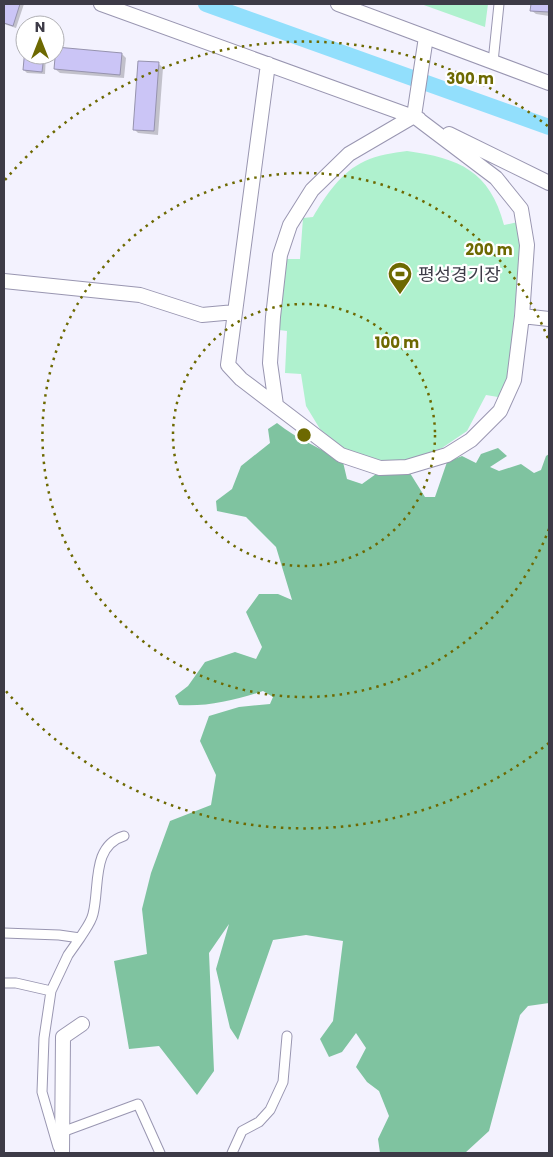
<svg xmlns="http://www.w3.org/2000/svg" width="553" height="1157" font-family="Poppins,'Noto Sans KR',sans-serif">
<rect width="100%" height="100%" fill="#f3f2fe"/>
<path fill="#aff1ce" d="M 421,4 L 488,4 L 485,27 Z
M 407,151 C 459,158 490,171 504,225 L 518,222 L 521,244 L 508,378 L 498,397 L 486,395 L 467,431 L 442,448 L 407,460 L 383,461 L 344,449 L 320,429 L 306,406 L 301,374 L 285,373 L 287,331 L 279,330 L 287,259 L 300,259 L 303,218 L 313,217 C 326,195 341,172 365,161 C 377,155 393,153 407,151 Z"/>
<path fill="#7fc3a0" d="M 277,423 C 297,439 321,448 343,462 L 347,479 L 362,484 L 376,474 L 408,470 L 425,497 L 435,497 L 447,462 L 462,456 L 476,463 L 481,454 L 498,448 L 507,456 L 490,467 L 499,471 L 521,464 L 534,473 L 541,470 L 546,456 L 549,454 L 549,1003 L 528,1006 L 520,1015 L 489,1131 L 465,1153 L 380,1153 L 378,1139 L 389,1116 L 379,1091 L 367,1082 L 356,1067 L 366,1048 L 356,1033 L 342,1052 L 329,1057 L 320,1039 L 333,1021 L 343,941 L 306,935 L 273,940 L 238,1040 L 230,1028 L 216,969 L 229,924 L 209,953 L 214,1071 L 197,1095 L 159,1046 L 129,1049 L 114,961 L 147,954 L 142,909 L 151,873 L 170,821 L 211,805 L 216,775 L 200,741 L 209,716 L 239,707 L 270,704 L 273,697 L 263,691 C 236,700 207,707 179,705 L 175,696 L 188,686 L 205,662 L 235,652 L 256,659 L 262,647 L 246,612 L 259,594 L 278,594 L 292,600 L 276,547 L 246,517 L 217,511 L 216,501 L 232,489 L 241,466 L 270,443 L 268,429 Z"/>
<path fill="#0003" d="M 4,4 L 24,4 L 16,28 L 4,24 Z
M 532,4 L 549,4 L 549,16 L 536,14 L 531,10 Z
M 122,54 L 126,58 L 124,78 L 60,73 L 55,69 Z
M 26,55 L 46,55 L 45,74 L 27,73 L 24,70 Z
M 159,64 L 163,68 L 158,135 L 138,133 L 134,129 Z"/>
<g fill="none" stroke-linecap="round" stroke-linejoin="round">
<path stroke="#92dffc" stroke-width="16" d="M 206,4 L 549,127"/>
</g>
<path fill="#cbc5f6" stroke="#9693ae" d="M 4,4 L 20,4 L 13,26 L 4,23 Z
M 531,4 L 549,4 L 549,12 L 530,11 Z
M 56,47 L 122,53 L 120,75 L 54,69 Z
M 25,48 L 25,55 L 44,55 L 42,72 L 23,70 Z
M 138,61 L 159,62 L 154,131 L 133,130 Z"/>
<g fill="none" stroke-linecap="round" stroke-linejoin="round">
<defs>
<path id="street" d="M 493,62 L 499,4
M 4,933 L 59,935 L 80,938 L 68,955 L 51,991 L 44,1038 L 42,1092 L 58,1147
M 80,938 C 84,931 91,923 93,914 C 100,887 91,846 124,836
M 4,983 L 16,983 L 51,991
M 62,1132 L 138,1104 L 160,1153
M 232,1153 L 242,1131 L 259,1122 L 270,1110 L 283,1082 L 287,1036"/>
<path id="secondary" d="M 101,4 L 419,119
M 338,4 L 549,83
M 268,64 L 228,365 L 241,379 L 341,455 L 380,468 L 407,467 L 447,455 L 471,440 L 500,411 L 514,380 L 522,316 L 527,245 L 521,209 L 496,178 L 414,116 L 349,154 L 312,190 L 290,225 L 280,255 L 273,317 L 270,363 L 276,405
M 414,116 L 426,37
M 449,134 L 549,183
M 4,281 L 140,295 L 202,315 L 235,312
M 522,316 L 549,319
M 62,1153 L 63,1037 L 82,1024"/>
</defs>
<use href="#street" stroke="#9996b1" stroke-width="11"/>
<use href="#secondary" stroke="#9996b1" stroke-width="16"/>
<use href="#street" stroke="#fff" stroke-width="9"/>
<use href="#secondary" stroke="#fff" stroke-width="14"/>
</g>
<g fill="none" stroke="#6d6901" stroke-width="2.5" stroke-dasharray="2.5 5">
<circle cx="304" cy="435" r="131"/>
<path d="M549 529A262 262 0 1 1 549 341"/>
<path d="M549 743A393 393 0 0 1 5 690M5 180A393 393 0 0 1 549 127"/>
</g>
<defs>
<symbol id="stadium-pin" viewBox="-11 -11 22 30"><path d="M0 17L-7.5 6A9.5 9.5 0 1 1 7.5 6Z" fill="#6d6901" stroke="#fff"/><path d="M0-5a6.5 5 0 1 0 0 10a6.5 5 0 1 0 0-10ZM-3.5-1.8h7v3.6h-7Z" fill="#fff"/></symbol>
</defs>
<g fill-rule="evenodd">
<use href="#stadium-pin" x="386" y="260" width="28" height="38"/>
</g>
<g text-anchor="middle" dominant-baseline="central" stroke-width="4.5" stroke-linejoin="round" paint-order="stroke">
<g font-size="18" fill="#3d3b47" stroke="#fff" text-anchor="start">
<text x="418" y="274">평성경기장</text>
</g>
</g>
<circle cx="304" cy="435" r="8" fill="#6d6901" stroke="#fff" stroke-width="2.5"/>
<g font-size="15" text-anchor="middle" font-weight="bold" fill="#6d6901" stroke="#fff" stroke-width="4.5" stroke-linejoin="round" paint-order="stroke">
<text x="470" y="84">300 m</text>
<text x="489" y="255">200 m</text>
<text x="397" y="348">100 m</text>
</g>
<rect width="553" height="1157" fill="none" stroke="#3d3b47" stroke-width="10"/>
<g transform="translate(40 40)"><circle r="24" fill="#ffffff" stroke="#b1b1b5"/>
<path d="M0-4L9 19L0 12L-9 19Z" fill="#6d6901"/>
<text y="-8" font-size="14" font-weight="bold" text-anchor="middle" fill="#3d3b47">N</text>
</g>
</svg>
